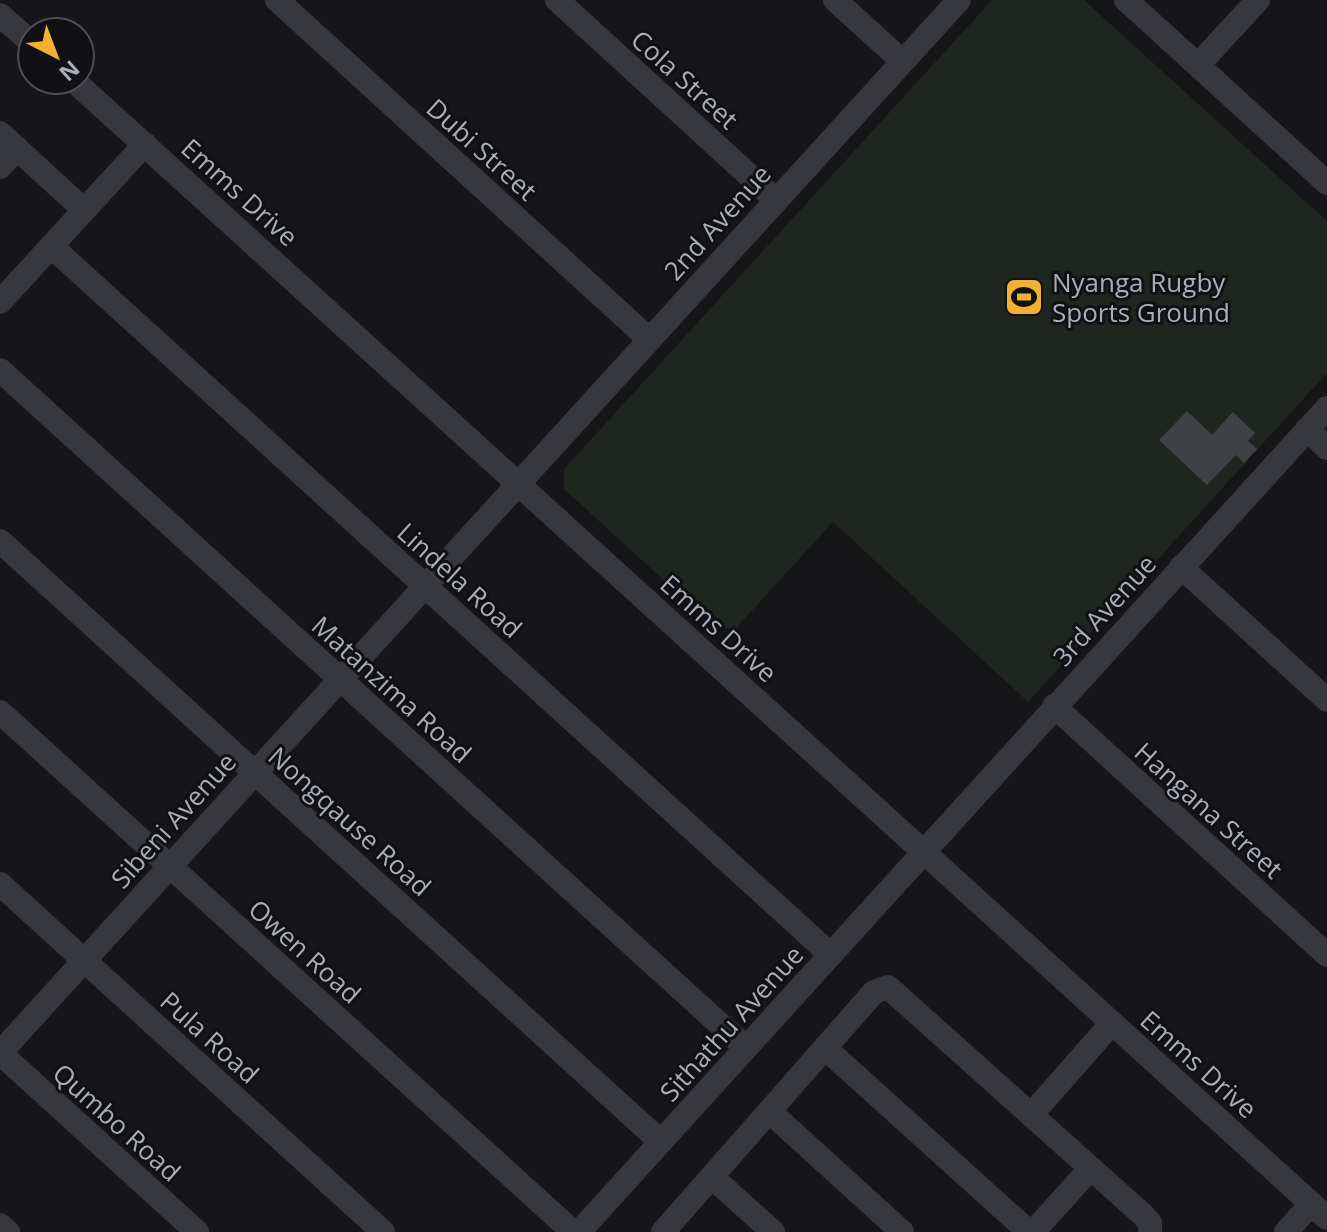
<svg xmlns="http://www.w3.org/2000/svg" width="1327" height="1232" font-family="'Open Sans',sans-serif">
<rect width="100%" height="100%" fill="#161618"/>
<path fill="#1e261f" d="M 992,0 L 1084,0 L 1327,221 L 1327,373 L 1028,702 L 833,522 L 736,628 L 717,629 L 564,489 L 564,469 Z"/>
<path fill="#404145" d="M 1187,411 L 1212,435 L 1233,412 L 1255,433 L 1248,441 L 1257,449 L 1244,463 L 1236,455 L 1207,485 L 1159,440 Z"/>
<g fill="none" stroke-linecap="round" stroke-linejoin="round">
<path stroke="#37383d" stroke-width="24" d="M 277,0 L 649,339
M 557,0 L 776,200
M 835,0 L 902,61
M 1126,0 L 1327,183
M 0,15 L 32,43
M 1198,65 L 1258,0
M 73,80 L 1327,1218
M 0,133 L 84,210
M 0,167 L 17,148
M 51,246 L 831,955
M 0,302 L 145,144
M 0,370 L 746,1048
M 1307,429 L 1327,448
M 0,541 L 661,1142
M 1181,567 L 1327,700
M 1054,706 L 1327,955
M 0,712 L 573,1232
M 0,884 L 383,1232
M 825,1048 L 1029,1232
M 0,1053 L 959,0
M 0,1053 L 197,1232
M 770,1112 L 902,1232
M 1031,1115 L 1112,1023
M 712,1177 L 773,1232
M 0,1225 L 8,1232
M 579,1232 L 1327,408
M 663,1232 L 874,992 L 888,987 L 1143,1215 L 1150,1223 L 1150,1232
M 1033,1232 L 1091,1168
M 1286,1232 L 1311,1204"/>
</g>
<defs>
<symbol id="stadium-square" viewBox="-11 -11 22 22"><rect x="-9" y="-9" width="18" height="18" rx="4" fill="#f2b134" stroke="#111113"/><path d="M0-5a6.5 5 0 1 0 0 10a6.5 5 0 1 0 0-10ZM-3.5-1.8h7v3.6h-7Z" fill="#111"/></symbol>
</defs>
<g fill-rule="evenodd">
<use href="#stadium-square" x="1002" y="275" width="44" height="44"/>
</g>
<g text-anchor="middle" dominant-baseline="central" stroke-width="6" stroke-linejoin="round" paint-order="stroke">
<g font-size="26" fill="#a8adb8" stroke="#111113">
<text transform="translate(685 79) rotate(42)">Cola Street</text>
<text transform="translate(482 149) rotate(42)">Dubi Street</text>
<text transform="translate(240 192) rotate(42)">Emms Drive</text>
<text transform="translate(717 222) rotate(-48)">2nd Avenue</text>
<text transform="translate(460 580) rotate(42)">Lindela Road</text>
<text transform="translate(1104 610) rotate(-48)">3rd Avenue</text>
<text transform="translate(719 628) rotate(42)">Emms Drive</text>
<text transform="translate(392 689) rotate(42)">Matanzima Road</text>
<text transform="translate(1209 810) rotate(42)">Hangana Street</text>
<text transform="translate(173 820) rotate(-48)">Sibeni Avenue</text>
<text transform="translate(350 821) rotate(42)">Nongqause Road</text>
<text transform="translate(305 951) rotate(42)">Owen Road</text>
<text transform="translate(731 1023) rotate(-48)">Sithathu Avenue</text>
<text transform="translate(210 1037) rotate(42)">Pula Road</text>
<text transform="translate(1199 1064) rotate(42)">Emms Drive</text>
<text transform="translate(117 1122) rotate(42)">Qumbo Road</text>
</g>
<g font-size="26" fill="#a8adb8" stroke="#111113" text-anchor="start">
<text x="1052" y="282">Nyanga Rugby<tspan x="1052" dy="30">Sports Ground</tspan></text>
</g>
</g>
<g transform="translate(56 56) rotate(138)"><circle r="38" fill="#111113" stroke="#4d4f55" stroke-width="2"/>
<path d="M0-6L14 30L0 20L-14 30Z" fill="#f2b134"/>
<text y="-12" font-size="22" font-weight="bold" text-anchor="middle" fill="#a8adb8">N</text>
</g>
</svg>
